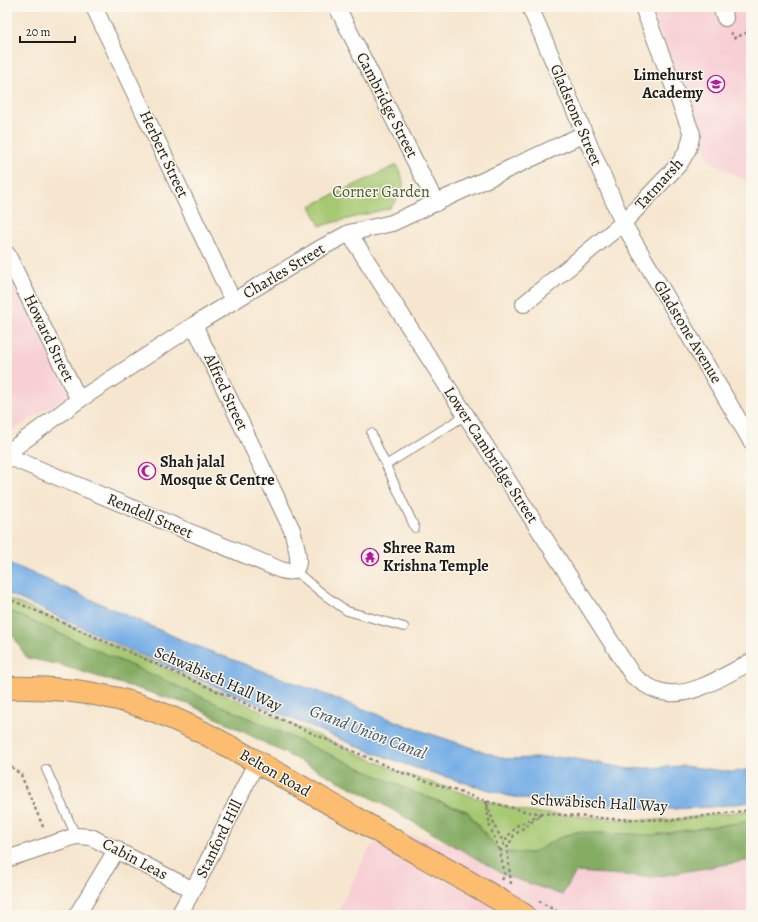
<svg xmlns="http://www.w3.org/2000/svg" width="758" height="922" font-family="Alegreya,serif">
<rect width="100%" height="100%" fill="#fbf7ec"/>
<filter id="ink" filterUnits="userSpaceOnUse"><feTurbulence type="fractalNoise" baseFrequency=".025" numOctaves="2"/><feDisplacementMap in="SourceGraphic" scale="8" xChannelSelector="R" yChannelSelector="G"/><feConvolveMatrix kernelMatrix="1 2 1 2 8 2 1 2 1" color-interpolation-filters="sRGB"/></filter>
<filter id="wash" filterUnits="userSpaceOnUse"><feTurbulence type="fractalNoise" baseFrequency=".012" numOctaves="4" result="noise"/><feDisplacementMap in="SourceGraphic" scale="16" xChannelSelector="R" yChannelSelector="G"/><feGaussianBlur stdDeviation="0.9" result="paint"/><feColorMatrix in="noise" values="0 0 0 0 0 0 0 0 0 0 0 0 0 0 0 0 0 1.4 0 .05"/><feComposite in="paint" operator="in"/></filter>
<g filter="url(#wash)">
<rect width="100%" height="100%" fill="#f6e6cf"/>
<path fill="#f7cfd5" d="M 651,7 L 751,7 L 751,184 L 710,161 Z
M 7,272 L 69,395 L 7,433 Z
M 397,832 L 549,866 L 751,847 L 751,915 L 336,915 L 370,847 Z"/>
<path fill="#a6c871" stroke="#617246" d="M 397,165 C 407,185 405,192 390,208 L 320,226 L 310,206 Z
M 7,598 L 400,772 L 486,801 L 528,812 L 612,819 L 672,820 L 751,810 L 751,821 L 653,835 L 576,832 L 557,839 L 533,853 L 500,852 L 467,811 L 416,793 L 7,610 Z"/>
<path fill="#84ac63" stroke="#506440" d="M 7,610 L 416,793 L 467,812 L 500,852 L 533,853 L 557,839 L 576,832 L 653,835 L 751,821 L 751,860 L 654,877 L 576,872 L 562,895 L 505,875 L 370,797 L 191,705 L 60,665 L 27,658 L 7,626 Z"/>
<path fill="#77afe6" stroke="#4a6681" d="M 7,562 L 191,644 L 422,731 L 506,759 L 565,757 L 630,769 L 682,766 L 733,772 L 751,769 L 751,802 L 710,807 L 672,809 L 548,803 L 509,796 L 413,767 L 359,747 L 132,651 L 7,593 Z"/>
</g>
<g filter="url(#ink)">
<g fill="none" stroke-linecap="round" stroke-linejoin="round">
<defs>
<path id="service" d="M 371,433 L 415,528
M 386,465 L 466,415
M 294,570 L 323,594 L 347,611 L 404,627
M 46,769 L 76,836"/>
<path id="minor" d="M 94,7 L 233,301
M 337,7 L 436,203
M 530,7 L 623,223 L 751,441
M 721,7 L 725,18
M 349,233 L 633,676 C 644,684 655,692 669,693 C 695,696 728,673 751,662
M 7,254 L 79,400
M 524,304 L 623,223 L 680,163 L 688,149 L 692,134 L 643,7
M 7,453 L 79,400 L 194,325 L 321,248 L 349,233 L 392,223 L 584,134
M 7,456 L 281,570 C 309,579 295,543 292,530 L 194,325
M 7,859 L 76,836 L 91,837 L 193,890
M 77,915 L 117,849
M 179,915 L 200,877 L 257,761"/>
<path id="primary" d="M 7,688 C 45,687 81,690 118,699 C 158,709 196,728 232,748 C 276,772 320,798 364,823 C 417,854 472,882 524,915"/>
</defs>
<use href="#service" stroke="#898176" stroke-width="10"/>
<use href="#minor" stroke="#898176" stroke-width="18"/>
<use href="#primary" stroke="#898176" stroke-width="24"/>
<path stroke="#898176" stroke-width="2.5" stroke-dasharray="3 3" stroke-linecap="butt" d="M 731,32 L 734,38 L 751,31
M 7,598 L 400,772 L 486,801 L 528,812 L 612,819 L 672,820 L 751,810
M 7,763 L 21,775 L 44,829
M 486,801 L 490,827 L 500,852
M 487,804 L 496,829 L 504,843
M 502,880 L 505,875 L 500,852 L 508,836 L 518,825 L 541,814
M 511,884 L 507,848 L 514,835 L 538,817
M 539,901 L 563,915"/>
<use href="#service" stroke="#fff" stroke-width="8"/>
<use href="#minor" stroke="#fff" stroke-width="16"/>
<use href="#primary" stroke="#fcbd6f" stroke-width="22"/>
</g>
</g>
<defs>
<symbol id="school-ring" viewBox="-11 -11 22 22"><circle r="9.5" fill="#fbf7ec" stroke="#b5179e" stroke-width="1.5"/><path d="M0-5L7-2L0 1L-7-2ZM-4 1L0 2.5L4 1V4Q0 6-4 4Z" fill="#b5179e"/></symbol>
<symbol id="mosque-ring" viewBox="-11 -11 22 22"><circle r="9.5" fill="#fbf7ec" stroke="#b5179e" stroke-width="1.5"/><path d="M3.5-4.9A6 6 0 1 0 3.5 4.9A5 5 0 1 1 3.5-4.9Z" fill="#b5179e"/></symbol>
<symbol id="temple-ring" viewBox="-11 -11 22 22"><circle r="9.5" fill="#fbf7ec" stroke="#b5179e" stroke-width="1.5"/><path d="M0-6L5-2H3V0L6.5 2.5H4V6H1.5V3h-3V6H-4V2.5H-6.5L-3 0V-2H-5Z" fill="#b5179e"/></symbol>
</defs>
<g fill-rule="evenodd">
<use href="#school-ring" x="706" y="74" width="20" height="20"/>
<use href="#mosque-ring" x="137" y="461" width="20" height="20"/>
<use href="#temple-ring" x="360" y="547" width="20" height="20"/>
</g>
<g text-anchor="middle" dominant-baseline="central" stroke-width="3" stroke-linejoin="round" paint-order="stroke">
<g font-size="16" font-weight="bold" fill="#1c1c1c" stroke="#fbf7ec" text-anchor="start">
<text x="703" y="75" text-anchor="end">Limehurst<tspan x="703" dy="18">Academy</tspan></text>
<text x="160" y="462">Shah jalal<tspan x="160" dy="18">Mosque &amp; Centre</tspan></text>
<text x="383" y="548">Shree Ram<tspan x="383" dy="18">Krishna Temple</tspan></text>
</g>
<g font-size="16" fill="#1c1c1c" stroke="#fbf7ec">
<text transform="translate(387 105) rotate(63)">Cambridge Street</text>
<text transform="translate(576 115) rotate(67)">Gladstone Street</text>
<text transform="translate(164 154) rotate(65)">Herbert Street</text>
<text transform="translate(659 184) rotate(-48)">Tatmarsh</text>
<text transform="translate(284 271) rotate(-31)">Charles Street</text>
<text transform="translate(688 332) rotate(59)">Gladstone Avenue</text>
<text transform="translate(49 338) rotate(64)">Howard Street</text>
<text transform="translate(226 392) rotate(65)">Alfred Street</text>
<text transform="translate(491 455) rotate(57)">Lower Cambridge Street</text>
<text transform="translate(150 516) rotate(23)">Rendell Street</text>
<text transform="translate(218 679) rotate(24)">Schwäbisch Hall Way</text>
<text transform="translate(275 773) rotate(30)">Belton Road</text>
<text transform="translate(599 803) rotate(3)">Schwäbisch Hall Way</text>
<text transform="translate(219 839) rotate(-64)">Stanford Hill</text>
<text transform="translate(135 859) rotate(28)">Cabin Leas</text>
</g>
<g font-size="16" fill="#4c583a" stroke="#fbf7ec">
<text x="381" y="192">Corner Garden</text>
</g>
<g font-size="17" font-style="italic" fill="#40576d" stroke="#fbf7ec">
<text transform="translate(368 732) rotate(21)">Grand Union Canal</text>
</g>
</g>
<rect width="758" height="922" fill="none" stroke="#fbf7ec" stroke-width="24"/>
<path d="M20 36v6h55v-6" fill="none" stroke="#1c1c1c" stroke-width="2"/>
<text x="26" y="36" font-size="12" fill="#1c1c1c" stroke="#fbf7ec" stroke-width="3" paint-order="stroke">20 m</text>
</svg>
